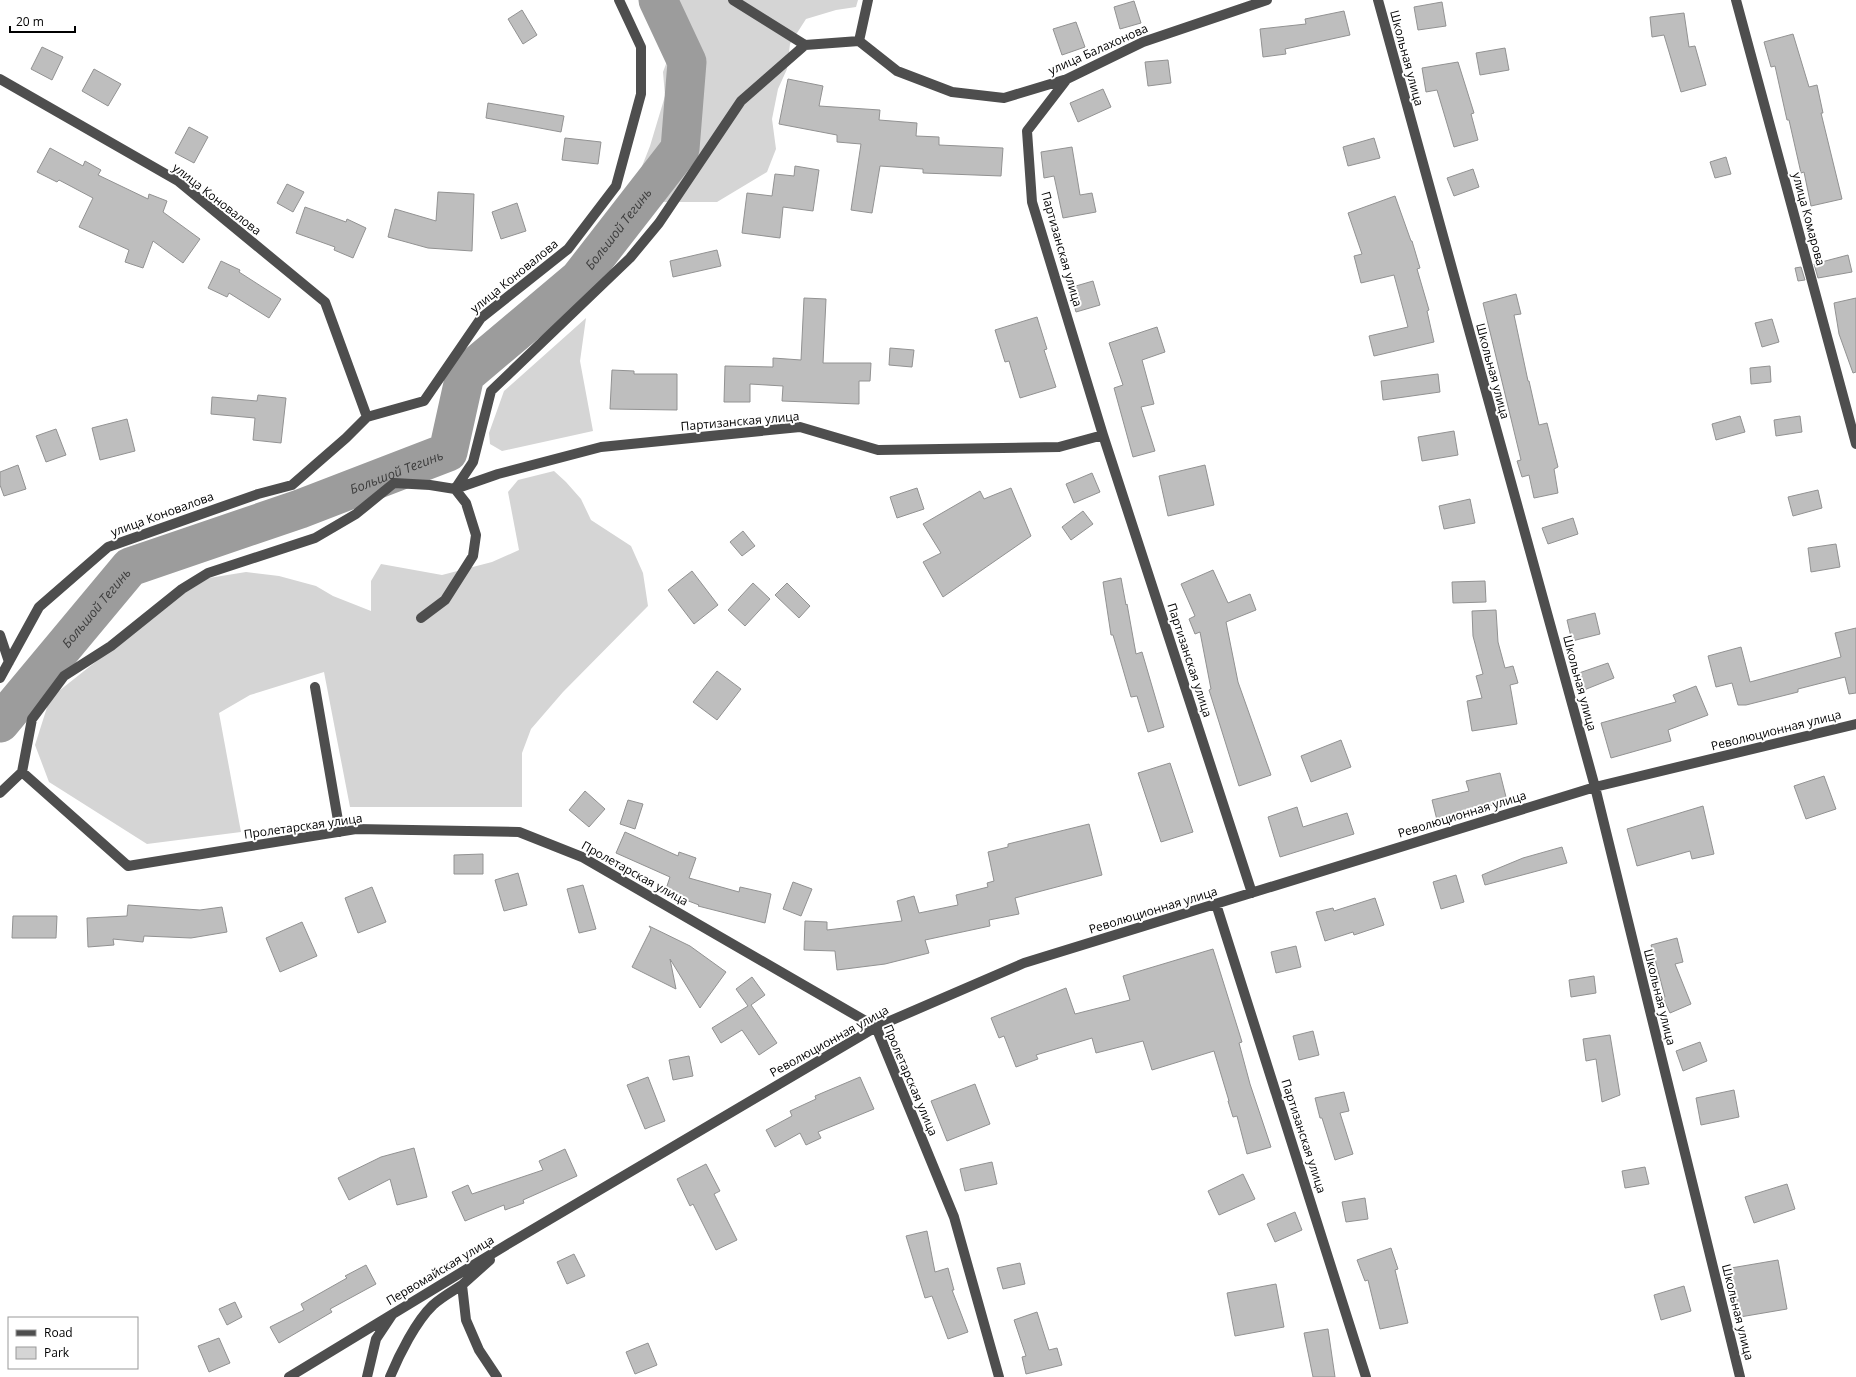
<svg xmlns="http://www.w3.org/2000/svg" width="1856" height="1377" font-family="'Open Sans',sans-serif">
<rect width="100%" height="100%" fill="#fff"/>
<path fill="#d5d5d5" d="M 647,0 L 858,0 L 856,7 L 836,10 L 806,19 L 790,44 L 787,69 L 778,89 L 772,119 L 776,149 L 767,172 L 717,202 L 654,202 L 633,189 L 650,146 L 665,96 L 663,72 L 669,56 Z
M 586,318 L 580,361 L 593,431 L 502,451 L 490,444 L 489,433 L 504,391 Z
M 554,471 L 566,482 L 581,499 L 591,520 L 631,546 L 643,573 L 648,606 L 563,692 L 531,729 L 522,753 L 522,807 L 350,807 L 324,672 L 250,695 L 219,713 L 241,832 L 147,844 L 49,782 L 35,745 L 50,698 L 175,599 L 209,578 L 246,572 L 279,576 L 316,586 L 333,596 L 371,611 L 371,581 L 381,564 L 442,575 L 492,562 L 519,550 L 508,492 L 518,480 Z"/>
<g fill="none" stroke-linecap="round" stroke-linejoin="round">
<path stroke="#9c9c9c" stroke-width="39" id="s1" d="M 0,723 L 130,567 L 300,509 L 448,452 L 465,375 L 579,279 L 680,149 L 687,62 L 658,0"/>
</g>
<path fill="#bebebe" stroke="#929292" d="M 1134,1 L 1141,23 L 1120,29 L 1114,7 Z
M 1442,2 L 1446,26 L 1418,30 L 1414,7 Z
M 522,10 L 537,35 L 523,44 L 508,19 Z
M 1344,11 L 1350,35 L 1285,49 L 1286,54 L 1263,57 L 1260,29 L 1306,24 L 1305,19 Z
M 1684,13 L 1689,47 L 1695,46 L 1706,85 L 1681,92 L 1664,35 L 1652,37 L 1650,17 Z
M 1076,22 L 1085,47 L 1062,55 L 1053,29 Z
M 1793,34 L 1809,87 L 1817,85 L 1823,113 L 1821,113 L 1842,199 L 1811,206 L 1804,172 L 1801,173 L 1789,120 L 1787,120 L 1775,66 L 1771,67 L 1764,42 Z
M 42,47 L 63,57 L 52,80 L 31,69 Z
M 1505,48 L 1509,70 L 1480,75 L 1476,53 Z
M 1168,60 L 1171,83 L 1148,86 L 1145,62 Z
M 1458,62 L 1474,113 L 1471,114 L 1478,140 L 1454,147 L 1437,90 L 1426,92 L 1422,68 Z
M 94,69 L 121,84 L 108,106 L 82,91 Z
M 788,79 L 823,86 L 819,106 L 880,110 L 879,120 L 917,123 L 916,136 L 939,137 L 939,145 L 1003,148 L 1001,176 L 923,173 L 923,169 L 880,166 L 872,213 L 851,210 L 861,144 L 837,142 L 837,135 L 779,124 Z
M 1103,89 L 1111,107 L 1078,122 L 1070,103 Z
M 488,103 L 564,116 L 561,132 L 486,118 Z
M 189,127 L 208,137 L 194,163 L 175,153 Z
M 565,138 L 601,142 L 598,164 L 562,160 Z
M 1374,138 L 1380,158 L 1348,166 L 1343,147 Z
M 1072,147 L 1080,195 L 1092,193 L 1096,212 L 1063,218 L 1054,176 L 1044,178 L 1041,152 Z
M 50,148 L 83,166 L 85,161 L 101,170 L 98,175 L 148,199 L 149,194 L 167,201 L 163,212 L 200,239 L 183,263 L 153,241 L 143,268 L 125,262 L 129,250 L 79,227 L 93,198 L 59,180 L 57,182 L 37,172 Z
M 1726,157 L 1731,174 L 1715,178 L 1710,162 Z
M 795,166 L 819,170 L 813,211 L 783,207 L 780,238 L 742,233 L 747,193 L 772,196 L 775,174 L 794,176 Z
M 1473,169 L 1479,187 L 1454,196 L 1447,178 Z
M 287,184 L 304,192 L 293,212 L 277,203 Z
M 438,192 L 474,194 L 472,251 L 428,248 L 388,237 L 395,209 L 436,221 Z
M 1395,196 L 1411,241 L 1412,241 L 1420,268 L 1417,269 L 1429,310 L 1427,311 L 1434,342 L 1374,356 L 1369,336 L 1408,327 L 1394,275 L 1361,283 L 1354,256 L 1362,254 L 1348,213 Z
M 517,203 L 526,231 L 501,239 L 492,212 Z
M 305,207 L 346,222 L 347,219 L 366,228 L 353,258 L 334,250 L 335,247 L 296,233 Z
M 717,250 L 721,266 L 673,277 L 670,261 Z
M 1848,255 L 1852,272 L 1818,278 L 1814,264 Z
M 221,261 L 240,270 L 239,272 L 281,299 L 269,318 L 229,293 L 227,297 L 208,288 Z
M 1801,267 L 1805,280 L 1798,281 L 1795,268 Z
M 1093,281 L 1100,305 L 1076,312 L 1069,288 Z
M 1516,294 L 1521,314 L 1514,315 L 1528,381 L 1529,381 L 1539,425 L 1547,423 L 1558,467 L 1554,469 L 1558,493 L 1534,498 L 1529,475 L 1522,477 L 1517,461 L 1521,460 L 1483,303 Z
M 804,298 L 826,299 L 823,363 L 871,363 L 870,381 L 859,381 L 859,404 L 782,401 L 783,386 L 750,384 L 750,402 L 724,402 L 725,366 L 773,367 L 773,358 L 801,360 Z
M 1856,298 L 1856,372 L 1853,373 L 1839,334 L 1834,303 Z
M 1037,317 L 1047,349 L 1044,350 L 1056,387 L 1020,398 L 1009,361 L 1005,362 L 995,330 Z
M 1772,319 L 1779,342 L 1762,347 L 1755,323 Z
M 1157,327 L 1165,352 L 1142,360 L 1154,404 L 1141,407 L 1155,451 L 1133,457 L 1114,388 L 1123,385 L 1109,343 Z
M 890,348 L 914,350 L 912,367 L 889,365 Z
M 1770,366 L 1771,382 L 1751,384 L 1750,368 Z
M 612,370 L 634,371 L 634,374 L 677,374 L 677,410 L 610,409 Z
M 1438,374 L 1440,392 L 1383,400 L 1381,381 Z
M 258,395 L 286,398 L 281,443 L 253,440 L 255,418 L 211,414 L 212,397 L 257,401 Z
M 1740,416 L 1745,432 L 1716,440 L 1712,424 Z
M 1800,416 L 1802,432 L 1776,436 L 1774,420 Z
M 127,419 L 135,451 L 100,460 L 92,428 Z
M 56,429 L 66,455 L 46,462 L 36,436 Z
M 1454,431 L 1458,455 L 1422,461 L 1418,437 Z
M 18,465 L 26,489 L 4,496 L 0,485 L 0,472 Z
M 1205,465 L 1214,505 L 1168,516 L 1159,476 Z
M 1092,473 L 1100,492 L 1074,503 L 1066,484 Z
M 917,488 L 924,509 L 897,518 L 890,497 Z
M 1011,488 L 1031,536 L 943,597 L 923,562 L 941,553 L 923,524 L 980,491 L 984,499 Z
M 1818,490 L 1822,508 L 1793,516 L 1788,497 Z
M 1470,499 L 1475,523 L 1444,529 L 1439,506 Z
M 1083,511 L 1093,524 L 1071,540 L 1062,527 Z
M 1573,518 L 1578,534 L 1548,544 L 1542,528 Z
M 743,531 L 755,546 L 742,556 L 730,542 Z
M 1836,544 L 1840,567 L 1811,572 L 1808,548 Z
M 1213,570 L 1228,603 L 1250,594 L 1256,610 L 1226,622 L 1238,682 L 1271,775 L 1239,786 L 1209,690 L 1211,689 L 1200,632 L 1195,634 L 1189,619 L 1195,616 L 1181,584 Z
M 692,571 L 718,605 L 694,624 L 668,590 Z
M 1121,578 L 1126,605 L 1127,604 L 1136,654 L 1142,652 L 1164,727 L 1148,732 L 1137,696 L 1131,697 L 1113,635 L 1111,635 L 1103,582 Z
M 1485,581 L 1486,602 L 1453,603 L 1452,582 Z
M 753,583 L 770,599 L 745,626 L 728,610 Z
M 787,583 L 810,606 L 799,618 L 775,595 Z
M 1496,610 L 1498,642 L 1505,668 L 1513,666 L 1518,683 L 1510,685 L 1517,724 L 1472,731 L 1467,701 L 1482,698 L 1476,676 L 1483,674 L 1473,636 L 1472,611 Z
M 1595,613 L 1600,634 L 1572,641 L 1567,620 Z
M 1856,628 L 1856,693 L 1849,694 L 1845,677 L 1798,689 L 1798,692 L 1746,705 L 1738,705 L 1732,683 L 1716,687 L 1708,656 L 1741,647 L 1750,682 L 1841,657 L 1835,633 Z
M 1608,663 L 1614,678 L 1584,690 L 1579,673 Z
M 717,671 L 741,689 L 717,720 L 693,702 Z
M 1696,686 L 1708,715 L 1668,730 L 1671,741 L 1611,758 L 1601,723 L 1676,702 L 1673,695 Z
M 1341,740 L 1351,767 L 1311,782 L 1301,756 Z
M 1170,763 L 1193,832 L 1161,842 L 1138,773 Z
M 1500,773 L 1507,801 L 1437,820 L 1432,800 L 1469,791 L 1466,781 Z
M 1824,776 L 1836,809 L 1806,819 L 1794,786 Z
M 585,791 L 605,809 L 589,827 L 569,810 Z
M 628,800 L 643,804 L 635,829 L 620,824 Z
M 1703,806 L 1714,854 L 1692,859 L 1690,851 L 1637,866 L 1627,829 Z
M 1297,807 L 1303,827 L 1347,813 L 1354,834 L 1280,857 L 1268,817 Z
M 1089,824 L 1102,875 L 1015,898 L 1019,914 L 989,920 L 990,926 L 925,940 L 929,953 L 885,964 L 837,970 L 835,951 L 804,950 L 805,921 L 827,922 L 827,930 L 902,921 L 897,901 L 914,896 L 919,913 L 958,905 L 956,895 L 988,887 L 987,883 L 994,881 L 988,852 L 1008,847 L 1008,844 Z
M 625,832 L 678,856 L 679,852 L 696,858 L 689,878 L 739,892 L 740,887 L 771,894 L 765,923 L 698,906 L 699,905 L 665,892 L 670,877 L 616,853 Z
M 1562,847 L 1567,863 L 1485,885 L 1482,875 L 1523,858 Z
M 483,854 L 483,874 L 454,874 L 454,855 Z
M 518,873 L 527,905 L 504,911 L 495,880 Z
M 1456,875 L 1464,902 L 1441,909 L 1433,882 Z
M 793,882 L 812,889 L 801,916 L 783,909 Z
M 583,885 L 596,929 L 579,933 L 567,889 Z
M 372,887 L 386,922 L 358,933 L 345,898 Z
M 1375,898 L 1384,925 L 1354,935 L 1353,932 L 1325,941 L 1316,912 L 1333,908 L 1334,911 Z
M 128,905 L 200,910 L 222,907 L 227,932 L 191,938 L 144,936 L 143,942 L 113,939 L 114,945 L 88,947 L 87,918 L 127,916 Z
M 13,916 L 57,916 L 56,938 L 12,938 Z
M 302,922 L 317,956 L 280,972 L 266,938 Z
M 649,926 L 690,946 L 726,972 L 700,1008 L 670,959 L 676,989 L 632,967 L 651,929 Z
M 1677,938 L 1683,962 L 1675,964 L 1691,1004 L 1670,1013 L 1663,998 L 1665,997 L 1651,945 Z
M 1296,946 L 1301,967 L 1276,973 L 1271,952 Z
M 1213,949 L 1242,1042 L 1239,1043 L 1250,1084 L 1271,1147 L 1247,1154 L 1237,1116 L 1233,1117 L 1228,1101 L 1229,1101 L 1214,1051 L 1152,1070 L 1143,1041 L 1096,1053 L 1092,1038 L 1036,1055 L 1038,1059 L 1016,1067 L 1004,1036 L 999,1038 L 991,1018 L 1066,988 L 1075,1014 L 1130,1000 L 1123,976 Z
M 1594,976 L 1596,993 L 1571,997 L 1569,980 Z
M 752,977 L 765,995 L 751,1005 L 777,1043 L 759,1055 L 742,1030 L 721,1043 L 712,1028 L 748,1006 L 736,989 Z
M 1313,1031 L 1319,1055 L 1299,1060 L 1293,1036 Z
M 1610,1035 L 1620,1095 L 1602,1102 L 1596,1059 L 1586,1061 L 1583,1039 Z
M 1700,1042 L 1707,1061 L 1683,1071 L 1676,1051 Z
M 689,1056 L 693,1076 L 673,1080 L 669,1060 Z
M 648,1077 L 665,1121 L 645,1129 L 627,1085 Z
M 860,1077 L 874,1109 L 818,1132 L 821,1138 L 806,1145 L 800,1133 L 775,1147 L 766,1130 L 792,1116 L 790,1111 L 816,1099 L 815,1096 Z
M 975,1084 L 990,1124 L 947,1141 L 931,1101 Z
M 1734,1090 L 1739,1117 L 1701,1125 L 1696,1098 Z
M 1344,1092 L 1349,1111 L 1340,1113 L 1353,1154 L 1335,1160 L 1322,1118 L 1320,1118 L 1315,1098 Z
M 414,1148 L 427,1197 L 397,1205 L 390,1179 L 349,1200 L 338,1178 L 381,1157 Z
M 565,1149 L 577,1176 L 523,1200 L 524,1203 L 505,1210 L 504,1205 L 465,1221 L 452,1192 L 468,1185 L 472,1194 L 543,1170 L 539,1161 Z
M 992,1162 L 997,1184 L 965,1191 L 960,1169 Z
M 706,1164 L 720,1191 L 714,1194 L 737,1240 L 716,1250 L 693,1204 L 690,1206 L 677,1179 Z
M 1645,1167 L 1649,1184 L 1625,1188 L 1622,1171 Z
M 1243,1174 L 1255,1199 L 1219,1215 L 1208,1191 Z
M 1787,1184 L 1795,1209 L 1754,1223 L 1745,1197 Z
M 1365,1198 L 1368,1219 L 1346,1222 L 1342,1202 Z
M 1295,1212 L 1302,1230 L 1275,1242 L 1267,1224 Z
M 927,1231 L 935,1272 L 948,1268 L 954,1290 L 952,1290 L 968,1332 L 948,1339 L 932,1296 L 925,1298 L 906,1236 Z
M 1391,1248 L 1398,1269 L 1395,1270 L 1408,1323 L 1380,1329 L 1368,1280 L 1365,1281 L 1357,1260 Z
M 574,1254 L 585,1276 L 567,1284 L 557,1262 Z
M 1778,1260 L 1787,1309 L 1740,1317 L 1731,1268 Z
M 1020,1263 L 1025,1284 L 1003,1289 L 997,1268 Z
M 366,1265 L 376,1284 L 330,1309 L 332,1312 L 279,1343 L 270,1327 L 304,1310 L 301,1304 L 347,1278 L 345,1276 Z
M 1276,1284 L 1284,1327 L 1235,1336 L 1227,1293 Z
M 1684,1286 L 1691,1311 L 1661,1320 L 1654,1295 Z
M 235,1302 L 242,1317 L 227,1325 L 219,1309 Z
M 1037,1312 L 1049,1350 L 1057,1348 L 1062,1365 L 1026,1374 L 1022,1357 L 1026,1356 L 1014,1320 Z
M 1328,1329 L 1335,1377 L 1313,1377 L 1304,1333 Z
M 219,1338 L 230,1363 L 209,1372 L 198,1346 Z
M 648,1343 L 657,1365 L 635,1374 L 626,1352 Z"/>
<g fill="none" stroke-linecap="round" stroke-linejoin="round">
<path stroke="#4e4e4e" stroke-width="10" d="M 733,0 L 805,45
M 1378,0 L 1595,787 L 1740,1377
M 1736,0 L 1856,444
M 859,41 L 868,0
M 805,45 L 741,101 L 659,223 L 630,258 L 491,391 L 473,462 L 455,489 L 498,474 L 601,447 L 800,427 L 878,450 L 1059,447 L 1103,435
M 805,45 L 859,41 L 897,71 L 952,92 L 1004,98 L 1067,79 L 1143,42 L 1267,0
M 0,79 L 178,181 L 325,302 L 367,417
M 1067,79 L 1027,131 L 1032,202 L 1103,435 L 1252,893
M 421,618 L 445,600 L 473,556 L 476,535 L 466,503 L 455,489 L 430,485 L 394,483 L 356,514 L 315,538 L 208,573 L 182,589 L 111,646 L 64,676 L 32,719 L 22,772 L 128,866 L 356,829 L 519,832 L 582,857 L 876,1027 L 954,1217 L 999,1377
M 0,635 L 9,662
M 0,678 L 39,607 L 108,547 L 258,494 L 292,485 L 346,438 L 367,417 L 424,401 L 481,318 L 568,249 L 616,186 L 641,94 L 641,47 L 619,0
M 315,687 L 340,832
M 0,793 L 22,772
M 1216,904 L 1366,1377
M 490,1260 L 462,1285 L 466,1320 L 479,1350 L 497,1377
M 289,1377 L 508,1244 L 876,1027 L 1024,963 L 1595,787 L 1856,724
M 367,1377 L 376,1339 L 392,1315
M 390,1377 C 399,1355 416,1321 433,1305 C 442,1297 453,1291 462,1285"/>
</g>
<g text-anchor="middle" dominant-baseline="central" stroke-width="4" stroke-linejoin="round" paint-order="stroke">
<g font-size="12" fill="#000" stroke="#fff">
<text transform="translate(1098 49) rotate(-24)">улица Балахонова</text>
<text transform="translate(1407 58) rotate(75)">Школьная улица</text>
<text transform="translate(217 199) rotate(38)">улица Коновалова</text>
<text transform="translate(1809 219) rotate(75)">улица Комарова</text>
<text transform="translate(1062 249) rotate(74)">Партизанская улица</text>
<text transform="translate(514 276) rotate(-39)">улица Коновалова</text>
<text transform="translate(1493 371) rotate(75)">Школьная улица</text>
<text transform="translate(740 421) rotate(-5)">Партизанская улица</text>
<text transform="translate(162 514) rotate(-20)">улица Коновалова</text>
<text transform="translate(1190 660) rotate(72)">Партизанская улица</text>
<text transform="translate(1580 683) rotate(75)">Школьная улица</text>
<text transform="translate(1776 730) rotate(-14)">Революционная улица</text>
<text transform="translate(1462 814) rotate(-17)">Революционная улица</text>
<text transform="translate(303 826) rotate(-8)">Пролетарская улица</text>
<text transform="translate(635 873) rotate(29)">Пролетарская улица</text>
<text transform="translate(1153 910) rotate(-17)">Революционная улица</text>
<text transform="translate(1660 997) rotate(76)">Школьная улица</text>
<text transform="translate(829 1041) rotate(-29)">Революционная улица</text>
<text transform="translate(911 1080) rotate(67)">Пролетарская улица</text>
<text transform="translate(1304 1136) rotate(72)">Партизанская улица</text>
<text transform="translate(440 1270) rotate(-31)">Первомайская улица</text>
<text transform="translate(1738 1312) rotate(76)">Школьная улица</text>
</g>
<g font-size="13" font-style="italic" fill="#3d3d3d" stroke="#fff">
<text stroke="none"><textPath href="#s1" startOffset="833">Большой Тегинь</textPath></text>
<text stroke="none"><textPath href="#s1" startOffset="486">Большой Тегинь</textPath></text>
<text stroke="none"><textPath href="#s1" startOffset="150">Большой Тегинь</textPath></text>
</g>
</g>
<rect x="8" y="1317" width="130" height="52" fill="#ffffff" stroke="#999999"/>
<rect x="16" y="1330" width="20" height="6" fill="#4e4e4e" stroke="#999999"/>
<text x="44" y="1337" font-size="12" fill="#000000">Road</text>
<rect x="16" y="1347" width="20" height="12" fill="#d5d5d5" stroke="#999999"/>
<text x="44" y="1357" font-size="12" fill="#000000">Park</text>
<path d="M10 26v6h65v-6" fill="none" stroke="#000000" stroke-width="2"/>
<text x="16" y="26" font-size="12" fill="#000000" stroke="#ffffff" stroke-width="3" paint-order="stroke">20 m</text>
</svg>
